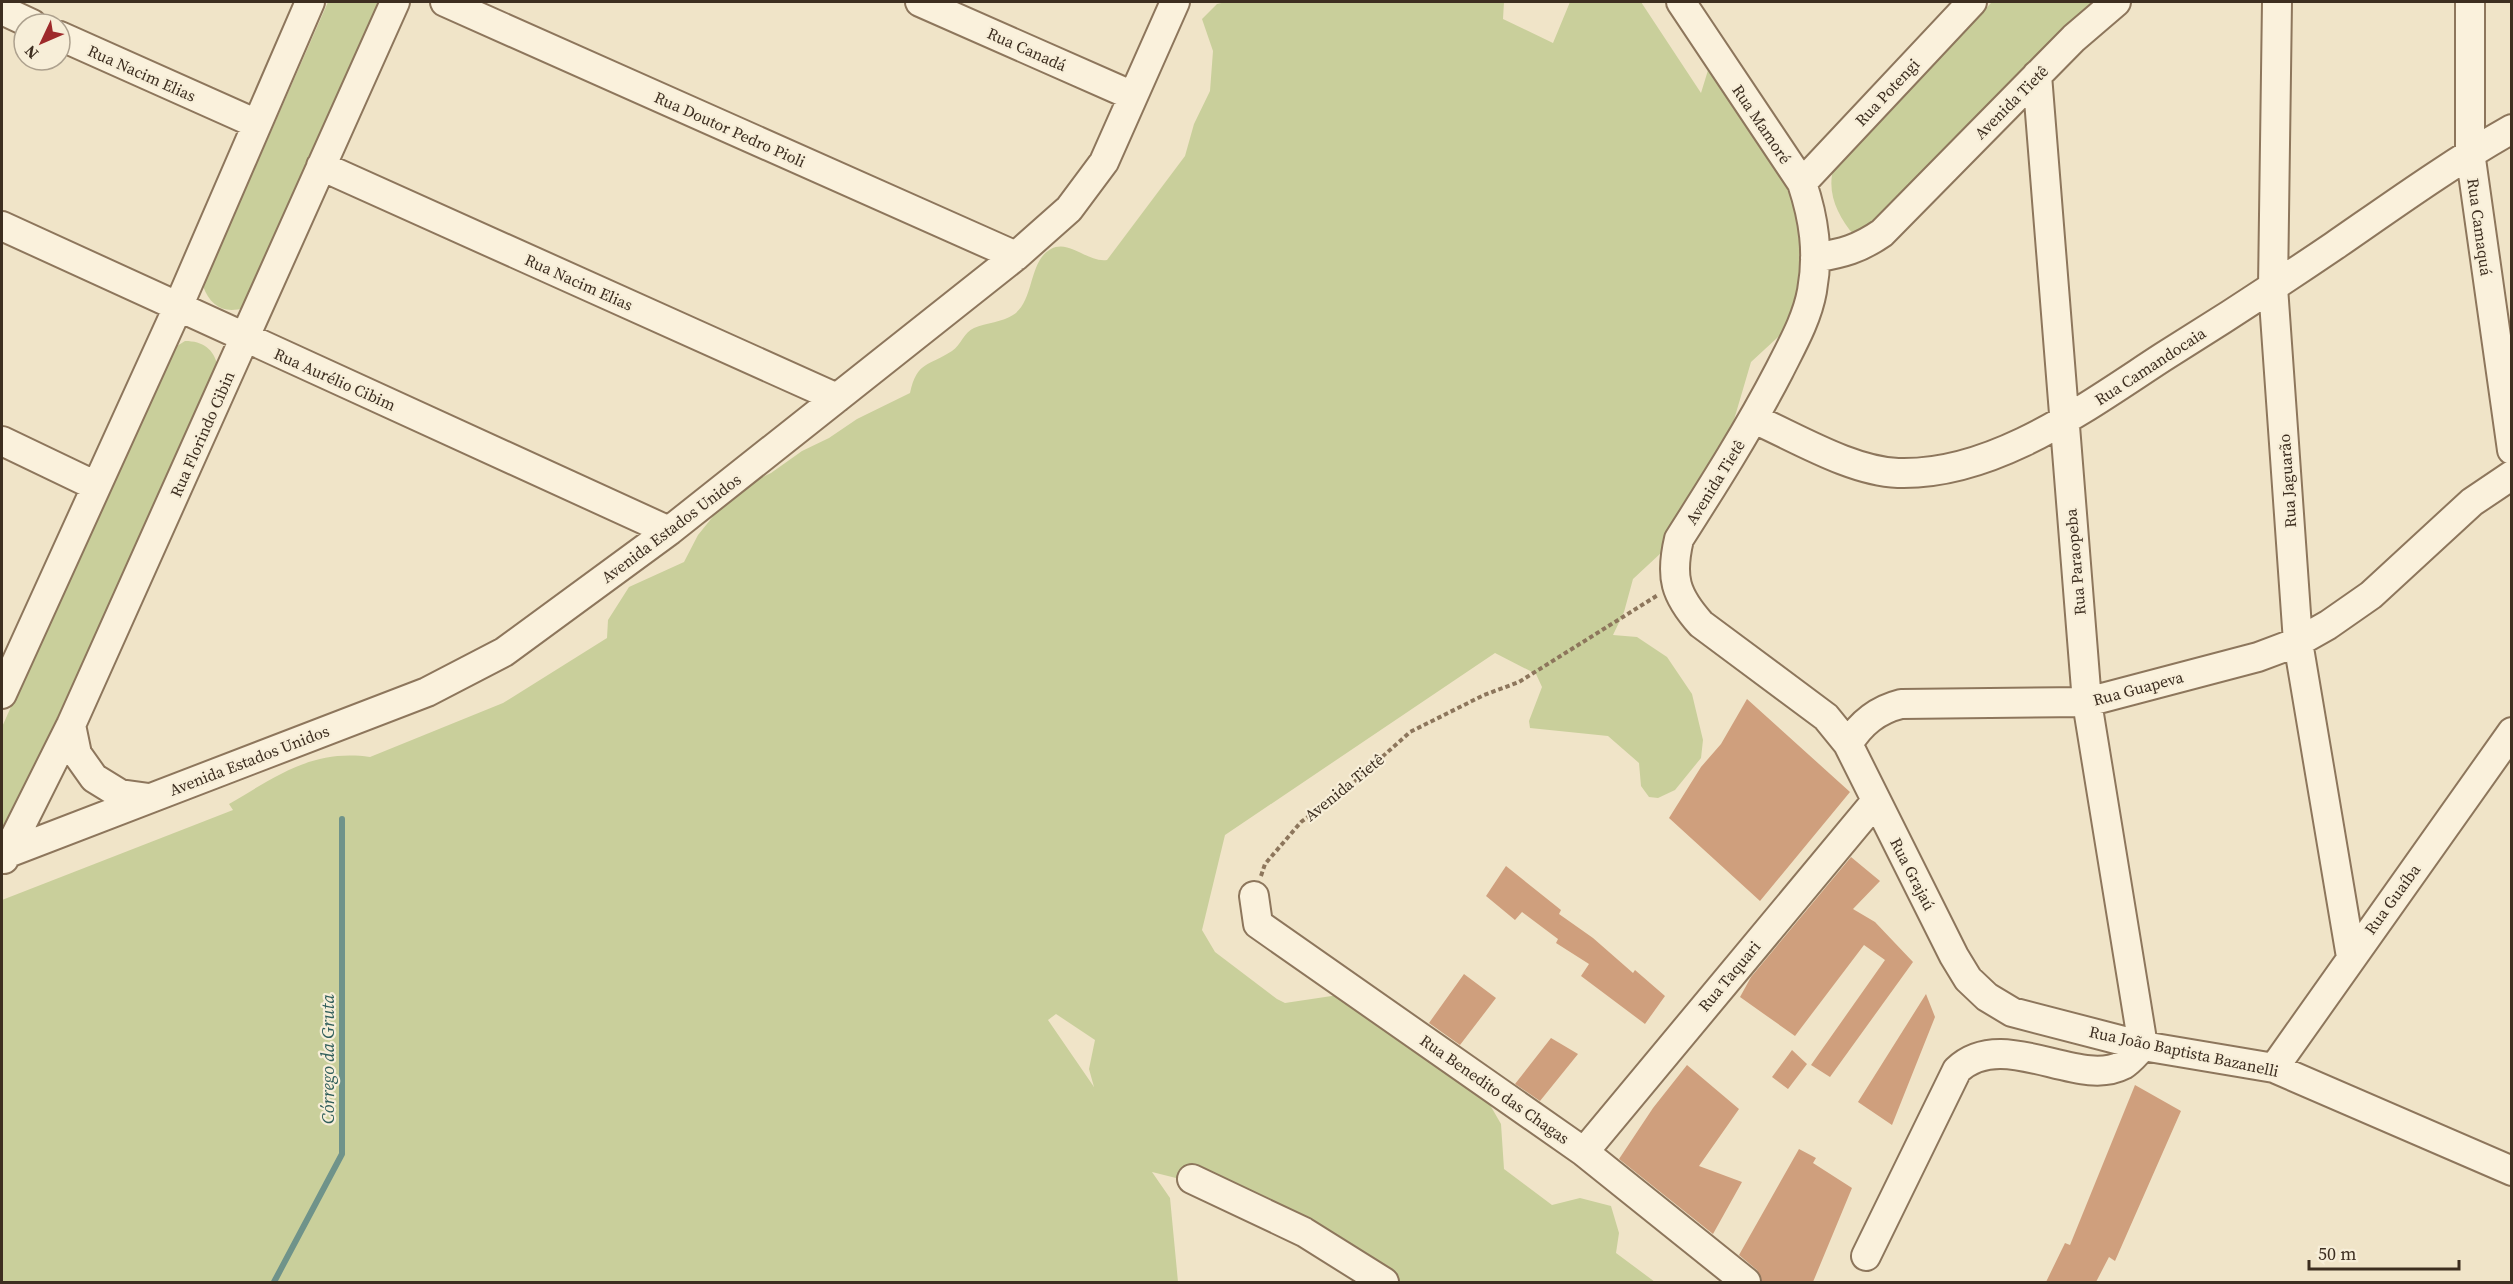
<svg xmlns="http://www.w3.org/2000/svg" width="2513" height="1284" font-family="'Source Serif 4',serif">
<rect width="100%" height="100%" fill="#f0e4c8"/>
<path fill="#c9cf9b" fill-rule="evenodd" d="M 328,2 L 387,2 L 244,308 C 224,314 210,306 203,286 Z
M 1226,2 L 1504,2 L 1503,19 L 1553,43 L 1570,2 L 1641,2 L 1701,93 L 1709,67 L 1794,175 L 1809,243 L 1802,315 L 1751,362 L 1731,430 L 1690,526 L 1633,579 L 1624,612 L 1613,635 L 1637,637 L 1667,657 L 1692,694 L 1703,740 L 1701,758 L 1675,790 L 1658,798 L 1649,797 L 1641,786 L 1639,763 L 1608,736 L 1530,728 L 1529,721 L 1542,687 L 1536,674 L 1495,653 L 1225,835 L 1202,930 L 1215,952 L 1277,999 L 1285,1003 L 1345,994 L 1474,1077 L 1501,1124 L 1504,1169 L 1552,1205 L 1580,1198 L 1611,1206 L 1619,1233 L 1616,1253 L 1655,1282 L 1396,1282 L 1204,1185 L 1152,1172 L 1170,1198 L 1178,1282 L 2,1282 L 2,900 L 233,810 L 229,804 C 277,776 312,749 370,757 L 503,703 L 607,638 L 608,620 L 629,587 L 684,562 L 698,535 L 719,509 L 744,486 L 771,473 L 802,451 L 829,438 L 857,419 L 910,393 C 917,361 929,366 952,351 C 961,345 964,332 974,328 C 986,323 1003,322 1013,315 C 1035,301 1028,261 1051,249 C 1069,239 1088,263 1107,260 L 1185,156 L 1194,124 L 1210,91 L 1213,51 L 1202,19 L 1217,4 ZM 1056,1014 L 1095,1040 L 1089,1069 L 1094,1087 L 1048,1020 Z
M 1992,2 L 2101,2 L 1866,236 L 1854,235 C 1837,215 1825,190 1835,164 Z
M 185,341 C 203,341 214,349 218,367 L 17,826 L 2,835 L 2,727 L 169,351 Z"/>
<g fill="none" stroke-linecap="round" stroke-linejoin="round">
<path stroke="#6f938a" stroke-width="6" d="M 274,1282 L 342,1154 L 342,819"/>
</g>
<path fill="#cf9f7d" d="M 1747,699 L 1850,792 L 1760,901 L 1669,818 L 1701,767 L 1721,744 Z
M 1851,857 L 1880,881 L 1853,909 L 1875,922 L 1913,962 L 1830,1077 L 1811,1065 L 1885,960 L 1864,945 L 1795,1036 L 1740,997 L 1751,977 Z
M 1506,866 L 1561,910 L 1559,914 L 1593,938 L 1633,973 L 1635,970 L 1665,996 L 1645,1024 L 1581,976 L 1589,964 L 1556,943 L 1558,939 L 1522,912 L 1515,920 L 1486,896 Z
M 1464,974 L 1496,998 L 1460,1045 L 1429,1023 Z
M 1926,994 L 1935,1017 L 1892,1125 L 1858,1102 Z
M 1551,1038 L 1578,1054 L 1540,1101 L 1515,1084 Z
M 1792,1050 L 1807,1064 L 1788,1089 L 1772,1077 Z
M 1687,1065 L 1739,1109 L 1699,1166 L 1742,1182 L 1713,1234 L 1619,1159 L 1653,1108 Z
M 2135,1085 L 2181,1111 L 2115,1261 L 2109,1257 L 2096,1282 L 2046,1282 L 2065,1243 L 2070,1245 Z
M 1799,1149 L 1816,1158 L 1813,1163 L 1852,1188 L 1813,1282 L 1762,1282 L 1757,1270 L 1739,1255 Z"/>
<g fill="none" stroke-linecap="round" stroke-linejoin="round">
<defs>
<path id="minor" d="M 445,2 L 1016,256
M 920,2 L 1133,96
M 1681,2 L 1802,183 C 1814,219 1819,253 1812,291 C 1807,319 1792,345 1779,371 C 1749,429 1714,484 1679,539 C 1670,577 1675,595 1701,624 L 1826,717 L 1848,744 L 1954,956 L 1968,979 L 1987,997 L 2012,1012 L 2143,1046 L 2274,1068 L 2512,1171
M 2277,2 L 2273,287 L 2298,642 L 2351,957
M 2470,2 L 2470,152 L 2512,450
M 2,10 L 32,24
M 60,36 L 257,124
M 321,166 L 837,398
M 1802,183 L 1972,2
M 2,226 L 669,531
M 1815,258 C 1843,253 1859,249 1882,233 L 2074,38 L 2116,2
M 1754,419 C 1797,438 1851,471 1898,473 C 1994,476 2086,407 2163,357 C 2221,321 2278,284 2334,246 C 2392,206 2450,164 2512,129
M 2,441 L 96,486
M 2,694 L 178,307 L 310,2
M 71,725 L 77,754 L 94,778 L 120,794 L 149,798
M 1848,744 C 1861,723 1877,710 1901,704 L 2087,702 L 2258,657 L 2298,642 L 2328,625 L 2371,595 L 2472,502 L 2512,475
M 2,853 L 8,853 L 427,692 L 504,652 L 669,531 L 1016,256 L 1069,209 L 1104,162 L 1175,2
M 4,859 L 71,725 L 395,2
M 1254,896 L 1258,924 L 1584,1152 L 1746,1282
M 2274,1068 L 2512,732
M 1584,1152 L 1876,801
M 1192,1179 L 1304,1232 L 1384,1282
M 1866,1256 L 1957,1070 C 2003,1026 2078,1089 2123,1065 C 2130,1061 2137,1052 2143,1046 L 2087,702 L 2037,75"/>
</defs>
<use href="#minor" stroke="#8d765c" stroke-width="32"/>
<path stroke="#8d765c" stroke-width="4" stroke-dasharray="4.5 3" stroke-linecap="butt" d="M 1261,876 L 1265,864 L 1301,822 L 1345,790 L 1410,732 L 1484,695 L 1519,682 L 1658,595"/>
<use href="#minor" stroke="#faf1dc" stroke-width="28"/>
</g>
<g text-anchor="middle" dominant-baseline="central" stroke-width="4.5" stroke-linejoin="round" paint-order="stroke">
<g font-size="16" fill="#3d2e20" stroke="#f7eed8">
<text transform="translate(1027 49) rotate(24)">Rua Canadá</text>
<text transform="translate(142 73) rotate(24)">Rua Nacim Elias</text>
<text transform="translate(1887 92) rotate(-47)">Rua Potengi</text>
<text transform="translate(2011 102) rotate(-45)">Avenida Tietê</text>
<text transform="translate(1762 124) rotate(56)">Rua Mamoré</text>
<text transform="translate(730 129) rotate(24)">Rua Doutor Pedro Pioli</text>
<text transform="translate(2480 227) rotate(82)">Rua Camaquá</text>
<text transform="translate(579 282) rotate(24)">Rua Nacim Elias</text>
<text transform="translate(2150 366) rotate(-33)">Rua Camandocaia</text>
<text transform="translate(335 379) rotate(24)">Rua Aurélio Cibim</text>
<text transform="translate(202 434) rotate(-66)">Rua Florindo Cibin</text>
<text transform="translate(2287 481) rotate(-94)">Rua Jaguarão</text>
<text transform="translate(1715 482) rotate(-58)">Avenida Tietê</text>
<text transform="translate(671 528) rotate(-37)">Avenida Estados Unidos</text>
<text transform="translate(2075 562) rotate(-95)">Rua Paraopeba</text>
<text transform="translate(2138 688) rotate(-15)">Rua Guapeva</text>
<text transform="translate(249 760) rotate(-21)">Avenida Estados Unidos</text>
<text transform="translate(1344 787) rotate(-39)">Avenida Tietê</text>
<text transform="translate(1913 874) rotate(63)">Rua Grajaú</text>
<text transform="translate(2392 899) rotate(-54)">Rua Guaíba</text>
<text transform="translate(1729 976) rotate(-50)">Rua Taquari</text>
<text transform="translate(2184 1051) rotate(12)">Rua João Baptista Bazanelli</text>
<text transform="translate(1495 1089) rotate(35)">Rua Benedito das Chagas</text>
</g>
<g font-size="18" font-style="italic" fill="#2f5d5a" stroke="#f7eed8">
<text transform="translate(327 1059) rotate(-90)">Córrego da Gruta</text>
</g>
</g>
<rect width="2513" height="1284" fill="none" stroke="#3d2e20" stroke-width="6"/>
<g transform="translate(42 42) rotate(226)"><circle r="28" fill="#f7eed8" stroke="#ada18e" stroke-width="1.5"/>
<path d="M0-4.5L10 22L0 15L-10 22Z" fill="#9e2a2b"/>
<text y="-9" font-size="16" font-weight="bold" text-anchor="middle" fill="#3d2e20">N</text>
</g>
<path d="M2309 1260v9h150v-9" fill="none" stroke="#3d2e20" stroke-width="3"/>
<text x="2318" y="1260" font-size="18" fill="#3d2e20" stroke="#f7eed8" stroke-width="4.5" paint-order="stroke">50 m</text>
</svg>
